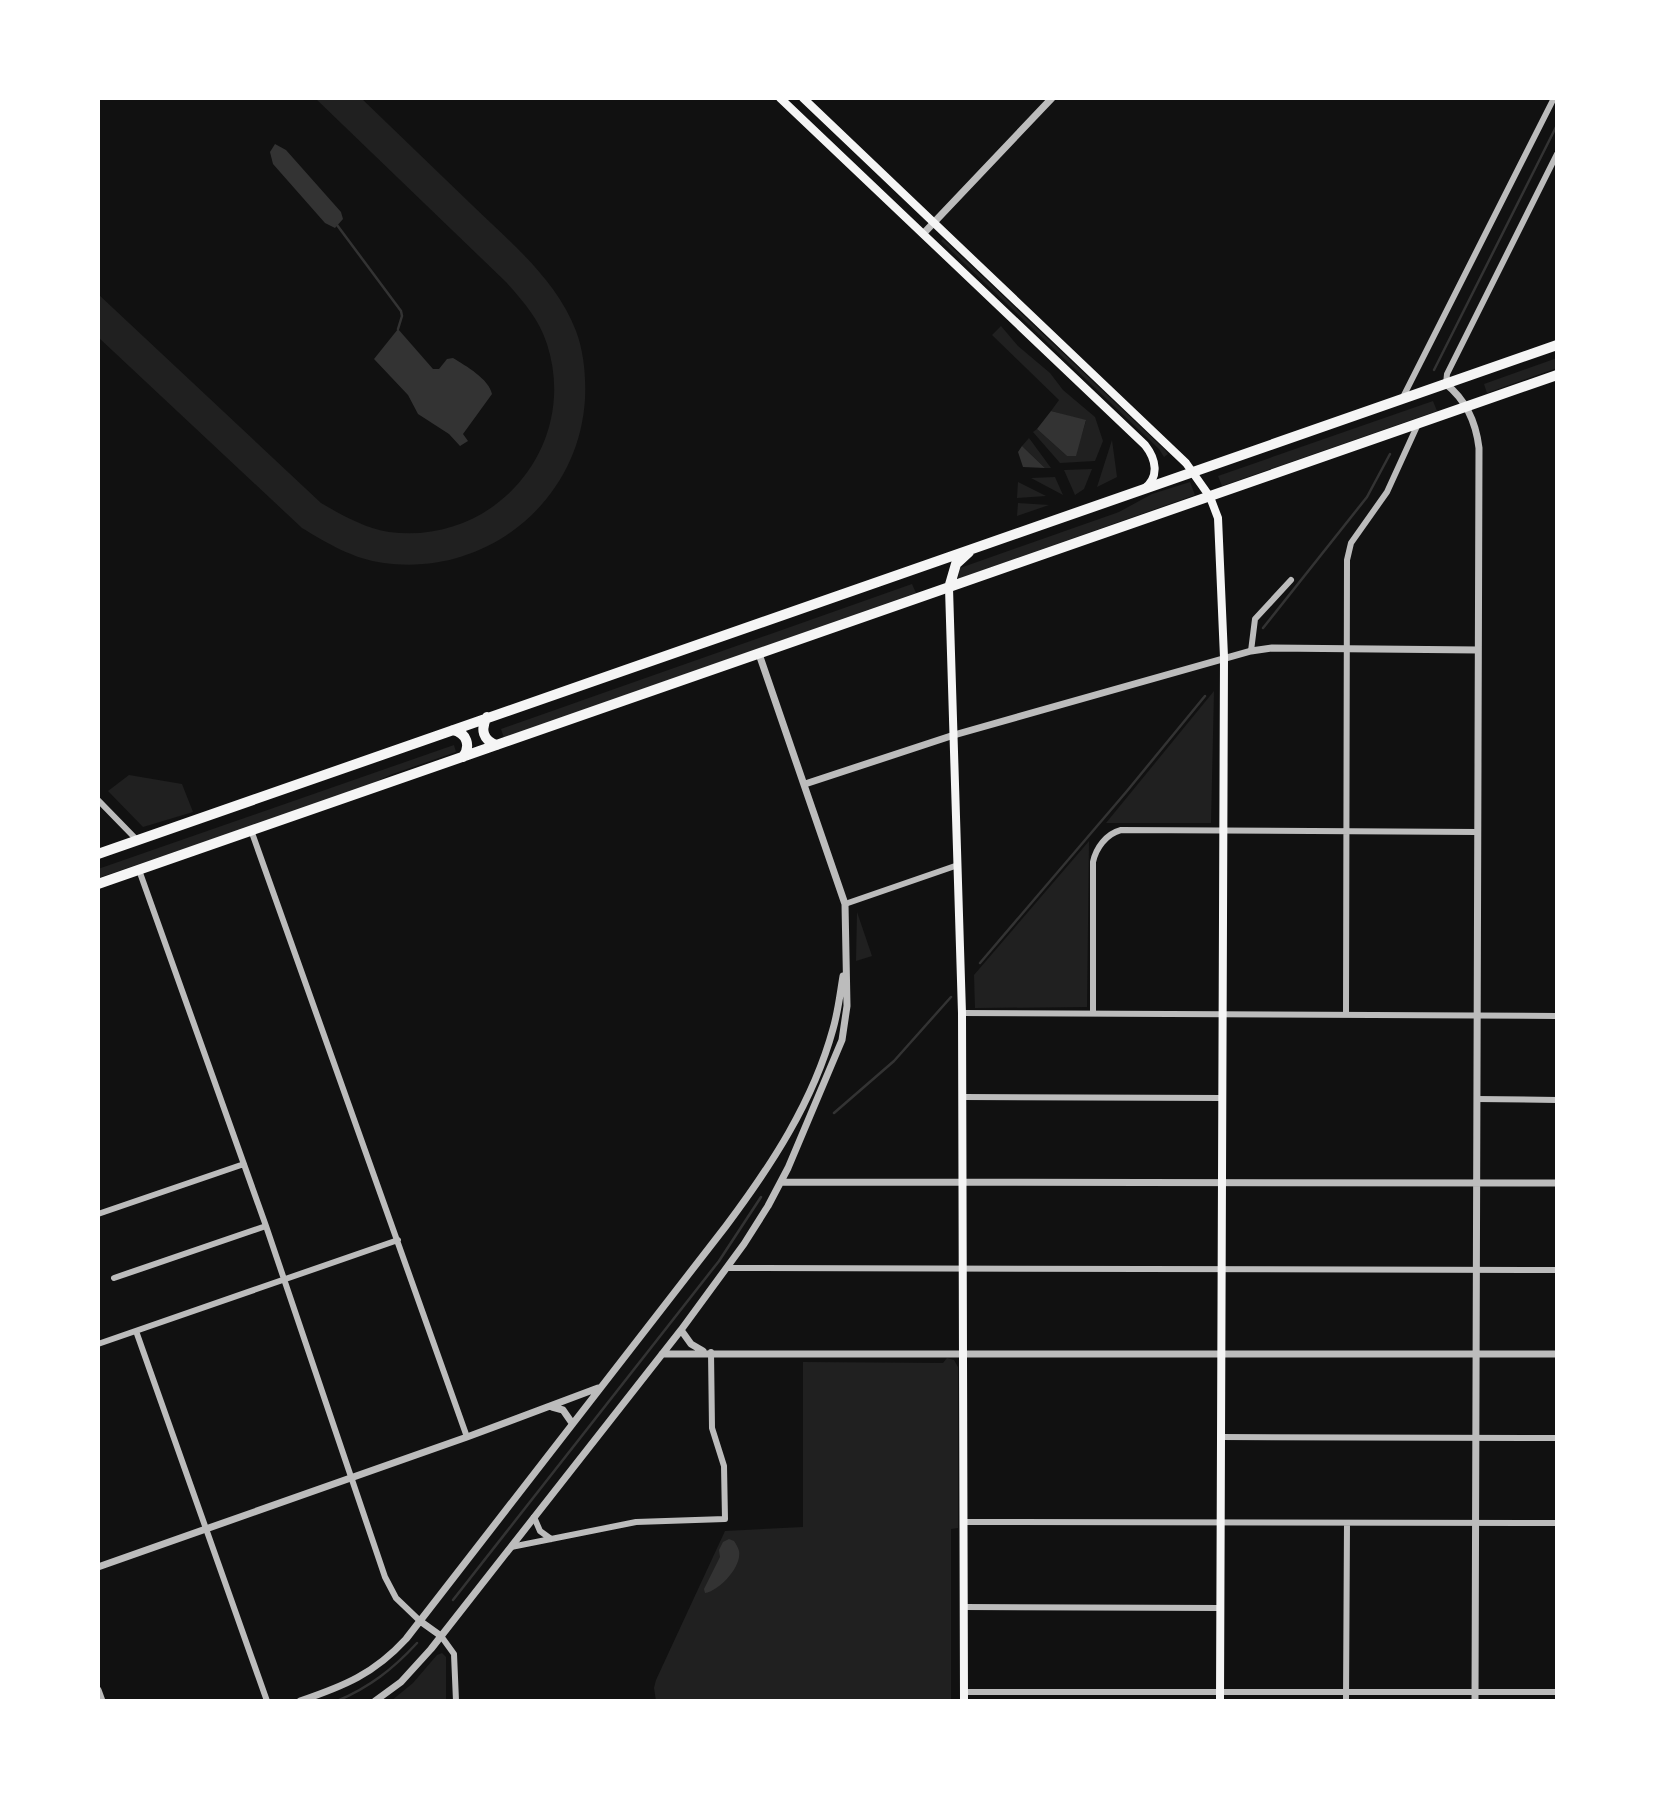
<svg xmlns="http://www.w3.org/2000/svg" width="1655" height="1799" font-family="Manrope,sans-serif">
<rect width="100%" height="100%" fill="#111"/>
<path fill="#202020" d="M 315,98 L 361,98 C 398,134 435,169 472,205 C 511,243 556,279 576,331 C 584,352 586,377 585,399 C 579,502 486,577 384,563 C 353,559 327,543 302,528 L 98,337 L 98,294 L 321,503 C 342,515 364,528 389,532 C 495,546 580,446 547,344 C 539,319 523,301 506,282 Z
M 943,239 L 1165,450 L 1168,454 L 1164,457 L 1159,449 L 941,241 Z
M 1001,326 L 1018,346 L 1050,373 L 1063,390 L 1095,417 L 1103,441 L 1095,461 L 1060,463 L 1033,432 L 1037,429 L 1067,456 L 1075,456 L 1086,421 L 1051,411 L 1059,400 L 992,335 Z
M 1557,358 L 1557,368 L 1487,393 L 1484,384 Z
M 1433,401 L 1437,411 L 1222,486 L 1218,476 Z
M 1029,438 L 1051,468 L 1045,468 L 1022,446 Z
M 1112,440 L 1117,477 L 1097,487 Z
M 1092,469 L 1084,489 L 1075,495 L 1064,470 Z
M 1055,477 L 1063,495 L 1031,478 Z
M 1018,482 L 1046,496 L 1017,498 Z
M 1190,482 L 1195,495 L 958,579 L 960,568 L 1119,512 L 1152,494 Z
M 1018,503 L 1049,505 L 1017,516 Z
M 912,584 L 916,593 L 504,738 L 501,729 Z
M 1214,691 L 1211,823 L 1106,823 Z
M 454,745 L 456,752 L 390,775 L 361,789 L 98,878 L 98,869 Z
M 129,775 L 182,784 L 193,812 L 143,827 L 108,791 Z
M 1089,841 L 1087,1007 L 975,1008 L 974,975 Z
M 857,912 L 872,956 L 856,961 Z
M 947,1358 L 954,1360 L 958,1367 L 958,1528 L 951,1529 L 951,1701 L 656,1701 L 654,1688 L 656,1680 L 725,1531 L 803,1527 L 803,1362 L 943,1363 Z
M 442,1653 L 446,1657 L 446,1701 L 391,1701 L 413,1683 L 437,1655 Z"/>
<path fill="#333" d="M 275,144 L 286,150 L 341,212 L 343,219 L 335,228 L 325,223 L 273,164 L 270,152 Z
M 398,329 L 433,369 L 439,369 L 447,359 L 453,358 C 466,366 489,379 492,394 L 463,434 L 468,441 L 460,446 L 449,434 L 418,414 L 408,395 L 374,359 Z
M 1051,411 L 1086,420 L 1076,456 L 1067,456 L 1037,429 Z
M 1022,446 L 1045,468 L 1023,467 L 1018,452 Z
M 729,1539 L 734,1541 C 736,1544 738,1547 739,1551 C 742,1567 719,1591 705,1593 L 704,1589 L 720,1557 L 719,1550 L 723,1542 Z"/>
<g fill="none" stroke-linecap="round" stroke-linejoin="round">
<path stroke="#333" stroke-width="2.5" d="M 337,225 L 401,311 L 402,316 L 398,329
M 1434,370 L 1557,125
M 1263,628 L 1367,497 L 1390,454
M 980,963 L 1127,791 L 1205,696
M 834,1113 L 894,1061 L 951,997
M 453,1600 L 719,1261 L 761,1197
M 337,1701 C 370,1687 393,1669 417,1643"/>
<path stroke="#bcbcbc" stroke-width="6" d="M 1446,384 L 1447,374 L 1557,154
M 1402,399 L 1554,98
M 1251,651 L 1255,619 L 1291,580
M 98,800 L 137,840
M 251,830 L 467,1437
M 139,870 L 266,1226 L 385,1577 L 396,1598 L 420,1621
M 845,904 L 958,865
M 962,1013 L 1557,1016
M 1093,1013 L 1093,862 C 1096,848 1106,834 1121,830 L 1477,832
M 1346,1015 L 1347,560 L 1351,543 L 1387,492 L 1418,424
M 963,1097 L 1222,1098
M 1477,1099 L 1557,1100
M 98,1214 L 244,1164
M 727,1268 L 1557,1270
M 114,1278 L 266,1226
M 136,1331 L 267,1701
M 98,1344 L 398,1240
M 1221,1437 L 1557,1438
M 534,1517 L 540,1531 L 551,1539
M 964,1522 L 1557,1523
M 511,1547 L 636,1522 L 725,1519 L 724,1466 L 712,1428 L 711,1352
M 964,1607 L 1220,1608
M 441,1636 L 454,1654 L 456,1701
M 964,1692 L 1557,1692
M 1346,1701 L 1347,1523"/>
<path stroke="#bcbcbc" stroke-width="7" d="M 923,234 L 1052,98
M 1446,384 C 1466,400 1476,423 1479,448 L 1475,1701
M 805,784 L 954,735 L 1251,651 L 1272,648 L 1478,650
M 781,1182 L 1557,1183
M 681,1330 L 691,1344 L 703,1351
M 662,1354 L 1557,1354
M 552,1407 L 563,1410 L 572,1423
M 98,1567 L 467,1437 L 598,1388
M 420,1621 L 441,1636
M 98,1690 L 102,1701
M 300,1701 C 344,1686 374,1674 406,1639 L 726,1226 C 771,1166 813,1102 833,1029 C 838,1012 840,994 843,976
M 375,1701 L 401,1682 L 431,1649 L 681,1330 L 744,1244 L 768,1206 L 788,1168 L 842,1040 L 847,1006 L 845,904 L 759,654"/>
<path stroke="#f5f5f5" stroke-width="8" d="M 780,98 L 1145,445 C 1156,459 1160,477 1144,489
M 803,98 L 1186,463 L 1210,497 L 1218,518 L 1224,657 L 1220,1701
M 949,588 L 962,1013 L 964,1701"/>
<path stroke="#f5f5f5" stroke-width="10" d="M 949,588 L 956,564 L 969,552
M 487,717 C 480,729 483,741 497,745
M 453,730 C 467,733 471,746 463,757
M 98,854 L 1557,345
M 98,884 L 1557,375"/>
</g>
<rect width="1655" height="1799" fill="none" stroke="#ffffff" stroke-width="200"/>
</svg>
